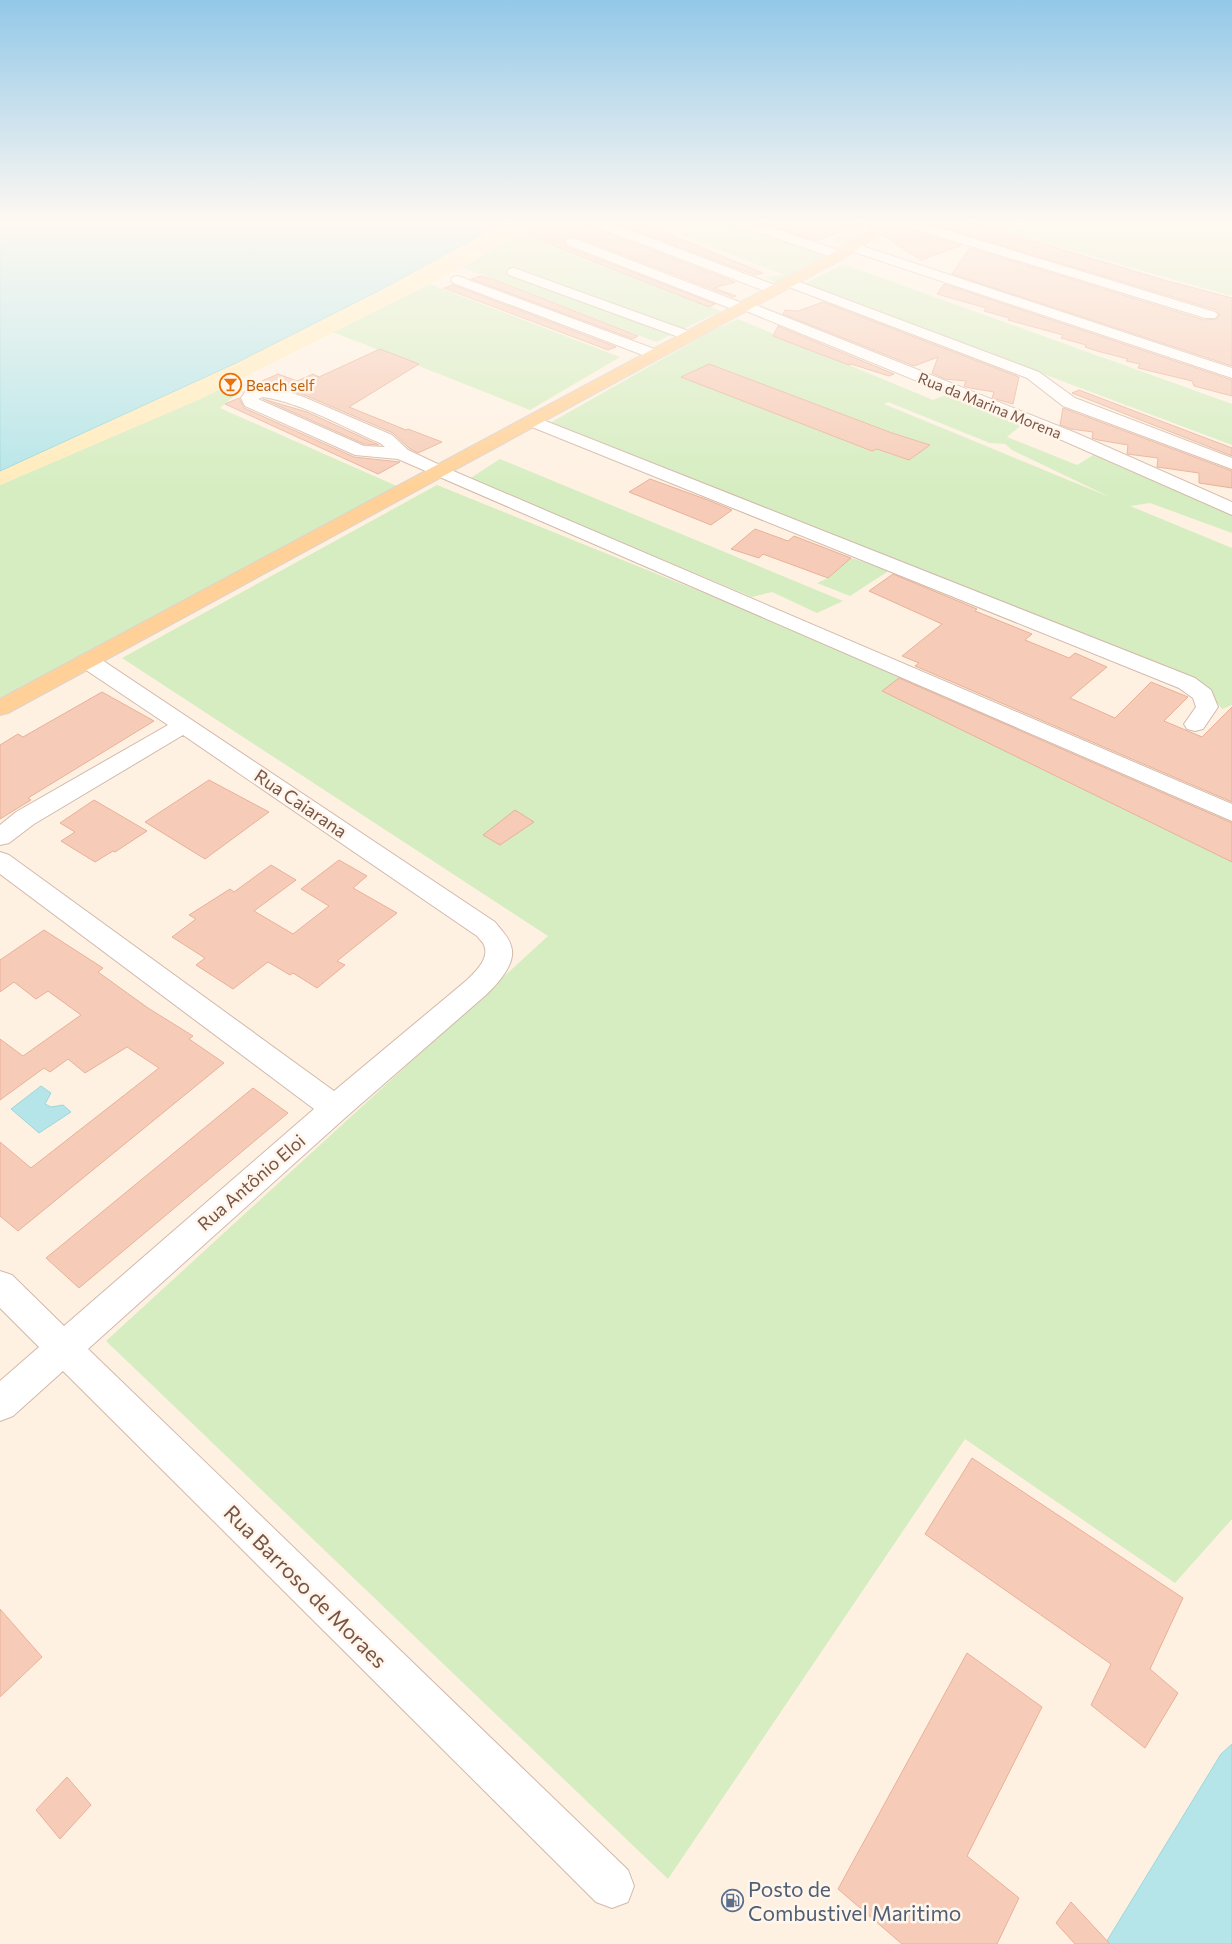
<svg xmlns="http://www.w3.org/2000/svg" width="1232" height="1944" font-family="Commissioner,sans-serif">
<rect width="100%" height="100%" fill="#fef1e2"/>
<path fill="#d5edc0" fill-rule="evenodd" d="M 642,220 L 726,220 L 830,255 L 778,284 L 765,277 L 785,275 Z
M 867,220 L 893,220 L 871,233 L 862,233 L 845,245 L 829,241 L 855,229 Z
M 964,220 L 1232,220 L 1232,296 Z
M 522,233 L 721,311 L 656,342 L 462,267 Z
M 843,264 L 1232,404 L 1232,445 L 804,284 Z
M 430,284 L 620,357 L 530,410 L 333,332 Z
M 738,319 L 933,400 L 953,392 L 1025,422 L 1007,437 L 1077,465 L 1098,452 L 1232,513 L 1232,533 L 1150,503 L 1130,506 L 1232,548 L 1232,705 L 1222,709 L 1204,685 L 548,424 L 710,332 ZM 888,402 L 990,443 L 1005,444 L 1012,450 L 1112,498 L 884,404 Z
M 226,386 L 243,389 L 220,408 L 399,487 L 0,698 L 0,485 L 200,399 Z
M 500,459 L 843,601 L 817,613 L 772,592 L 752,597 L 469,479 Z
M 437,485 L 904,674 L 882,691 L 1232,862 L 1232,1519 L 1175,1583 L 965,1439 L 668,1879 L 106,1341 L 548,936 L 122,658 Z
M 851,558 L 890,570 L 850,596 L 817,583 L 828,578 Z"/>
<path fill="#ffebbb" d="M 508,220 L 546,220 L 437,280 L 200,399 L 0,485 L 0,470 L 384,288 Z"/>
<path fill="#b5e5e9" stroke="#9bd7dc" d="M 0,220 L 508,220 L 384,288 L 236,363 L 0,471 Z
M 41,1086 L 51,1093 L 45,1104 L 51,1107 L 63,1105 L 71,1112 L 39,1133 L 11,1109 Z
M 1232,1744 L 1232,1944 L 1105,1944 L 1221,1754 Z"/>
<path fill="#f6ccb8" stroke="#eab097" d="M 545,220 L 583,220 L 586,225 L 735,282 L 714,288 L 736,296 L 733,297 L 574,236 L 568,237 L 564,241 L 567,247 L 715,304 L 709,307 L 527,235 Z
M 607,220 L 635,220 L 763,273 L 755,275 Z
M 761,220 L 883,220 L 870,227 L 863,223 L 816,241 L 760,222 Z
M 918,220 L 963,220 L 1164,280 L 1232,298 L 1232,366 L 952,274 L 970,248 L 1204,320 L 1216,319 L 1220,315 L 1216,310 Z
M 897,226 L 962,245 L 921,260 L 882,235 Z
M 481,276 L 495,280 L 638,336 L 633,339 L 471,279 Z
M 944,284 L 1232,380 L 1232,396 L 1194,386 L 1192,381 L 1138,368 L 1140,364 L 1126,361 L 1128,359 L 1097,351 L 1085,347 L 1086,345 L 1061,338 L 1063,335 L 1008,320 L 1009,318 L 984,311 L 986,308 L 937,294 Z
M 453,285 L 616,347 L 608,350 L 444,288 Z
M 823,302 L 1019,377 L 1013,404 L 992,398 L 994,392 L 970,388 L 964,386 L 966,381 L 945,379 L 932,373 L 938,357 L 914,366 L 783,314 L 785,310 L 798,311 Z
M 778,326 L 894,374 L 889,376 L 851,364 L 849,365 L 791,343 L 773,336 Z
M 380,349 L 419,364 L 349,407 L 406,430 L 408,429 L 442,442 L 418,453 L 409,448 L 393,433 L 307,396 L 287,389 L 253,385 L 278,374 L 297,381 L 313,374 L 319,377 Z
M 709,364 L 892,433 L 930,445 L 909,460 L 877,449 L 872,451 L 681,377 Z
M 1079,390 L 1232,448 L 1232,456 L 1072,393 Z
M 239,398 L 244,408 L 354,457 L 400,462 L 378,474 L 225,404 Z
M 263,399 L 307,412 L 379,445 L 364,444 Z
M 1063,408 L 1232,471 L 1232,488 L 1199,483 L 1199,473 L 1157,467 L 1158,458 L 1127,454 L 1128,445 L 1098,440 L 1092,438 L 1093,432 L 1071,429 L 1060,425 Z
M 650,479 L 708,500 L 732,510 L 711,525 L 629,492 Z
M 755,529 L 788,541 L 794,536 L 851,558 L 828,578 L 763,554 L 759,558 L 731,549 Z
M 893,574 L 977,609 L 975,611 L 1032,634 L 1025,640 L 1069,658 L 1075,653 L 1107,667 L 1070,698 L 1115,718 L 1151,682 L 1188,697 L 1164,721 L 1202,737 L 1232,707 L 1232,802 L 915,666 L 919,663 L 902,656 L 942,624 L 869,591 Z
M 899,678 L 1232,823 L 1232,862 L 882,691 Z
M 102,692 L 154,721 L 28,798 L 31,800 L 0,819 L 0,745 L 18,734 L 23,737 Z
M 209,780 L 269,812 L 205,859 L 145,822 Z
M 94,800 L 147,831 L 115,852 L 113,851 L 95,862 L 61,841 L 75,832 L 60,823 Z
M 515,810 L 534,822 L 500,845 L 483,835 Z
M 339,860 L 367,876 L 353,888 L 397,913 L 337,961 L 345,965 L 317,988 L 293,973 L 290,975 L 268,962 L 233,989 L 196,965 L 205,958 L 172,937 L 196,919 L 189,915 L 230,889 L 234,892 L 271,865 L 296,880 L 254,911 L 293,934 L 329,906 L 301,889 Z
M 44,930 L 103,968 L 98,972 L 148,1008 L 193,1036 L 189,1039 L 224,1063 L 18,1231 L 0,1216 L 0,1142 L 31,1168 L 159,1068 L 127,1047 L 85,1073 L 68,1059 L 50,1072 L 44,1068 L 0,1100 L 0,1039 L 23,1056 L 81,1015 L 48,991 L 36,999 L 14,982 L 0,992 L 0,960 Z
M 253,1088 L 288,1113 L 79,1288 L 46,1258 Z
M 972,1458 L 1183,1598 L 1150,1669 L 1178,1693 L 1145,1748 L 1091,1705 L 1111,1664 L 925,1534 Z
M 0,1609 L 42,1657 L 0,1697 Z
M 967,1653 L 1042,1707 L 967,1856 L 1019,1898 L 997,1944 L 902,1944 L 838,1889 Z
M 67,1777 L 91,1805 L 60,1839 L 36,1810 Z
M 1071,1902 L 1110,1944 L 1075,1944 L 1056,1923 Z"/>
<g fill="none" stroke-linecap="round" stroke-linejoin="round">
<defs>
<path id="minor" d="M 585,220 L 603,220 L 780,287 L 782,290 L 780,293 L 770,293 L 587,223 Z
M 729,220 L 748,220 L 844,252 L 846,255 L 839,259 L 834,258 L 731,223 Z
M 893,220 L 913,220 L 1215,312 L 1218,315 L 1215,318 L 1205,318 L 895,223 Z
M 573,238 L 742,303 L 751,303 L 1076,433 L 1232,502 L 1232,515 L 1064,441 L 746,311 L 737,311 L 568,245 L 566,242 L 568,239 Z
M 853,243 L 1232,368 L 1232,378 L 848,250 L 846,247 L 848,244 Z
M 514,268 L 694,333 L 697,336 L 694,339 L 684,339 L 509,275 L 507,272 L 509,269 Z
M 458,276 L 660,351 L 662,354 L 660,357 L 648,357 L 453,283 L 451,280 L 453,277 Z
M 789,278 L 1039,372 L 1075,398 L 1232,458 L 1232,469 L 1063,406 L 1027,378 L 784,285 L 782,282 L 784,279 Z
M 261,387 L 287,391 L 306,398 L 392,435 L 408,450 L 444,467 L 1232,804 L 1232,821 L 398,459 L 355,455 L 245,406 L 241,398 L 245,392 ZM 263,397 C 302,403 343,427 380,443 L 385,447 L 364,446 L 258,399 Z
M 533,416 L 1195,678 L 1211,690 L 1218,707 L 1203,729 L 1195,731 L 1187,729 L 1184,724 L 1196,707 L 1193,698 L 1179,688 L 527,425 L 524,421 L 527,417 Z
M 88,655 L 96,656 L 495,922 C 501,930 509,937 511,946 C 517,963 498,983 487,994 L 346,1117 L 88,1349 L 628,1870 L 634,1886 L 628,1902 L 612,1908 L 596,1902 L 63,1371 L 13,1416 L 0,1421 L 0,1381 L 39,1347 L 0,1308 L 0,1271 L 12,1275 L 64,1326 L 314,1109 L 0,874 L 0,852 L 9,855 L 334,1091 L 467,980 C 475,972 490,959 484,945 C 483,942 479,939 477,936 L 183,735 L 34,824 L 9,843 L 0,845 L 0,825 L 16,812 L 168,725 L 80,666 L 77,661 L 80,656 Z"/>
<path id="major" d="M 886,220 L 902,220 L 844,258 L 8,713 L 0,715 L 0,699 L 834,252 Z"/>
</defs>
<use href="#minor" stroke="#d2b9aa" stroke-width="2"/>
<use href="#major" stroke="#dcd3cf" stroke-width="2"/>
<use href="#minor" fill="#fff" fill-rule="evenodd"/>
<use href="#major" fill="#ffd198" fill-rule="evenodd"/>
</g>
<linearGradient id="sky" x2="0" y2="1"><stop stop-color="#93c8e8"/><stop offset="0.45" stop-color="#fff9f2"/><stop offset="1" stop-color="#fff9f2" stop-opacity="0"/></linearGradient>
<rect width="1232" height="492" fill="url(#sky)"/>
<defs>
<symbol id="bar-ring" viewBox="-11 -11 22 22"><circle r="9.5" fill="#fff5ea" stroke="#e8710a" stroke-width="1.5"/><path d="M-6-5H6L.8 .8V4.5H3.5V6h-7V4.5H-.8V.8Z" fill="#e8710a"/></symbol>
<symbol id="fuel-ring" viewBox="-11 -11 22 22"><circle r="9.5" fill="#fff5ea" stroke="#5c6f8a" stroke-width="1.5"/><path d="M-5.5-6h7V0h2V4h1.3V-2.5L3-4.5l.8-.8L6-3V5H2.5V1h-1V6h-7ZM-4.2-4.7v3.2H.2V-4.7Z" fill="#5c6f8a"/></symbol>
</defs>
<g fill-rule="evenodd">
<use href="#bar-ring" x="218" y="372" width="25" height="25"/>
<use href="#fuel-ring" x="720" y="1888" width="25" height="25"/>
</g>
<g text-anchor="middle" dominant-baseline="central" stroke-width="5" stroke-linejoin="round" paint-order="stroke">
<g font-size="15" fill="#c56008" stroke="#fff5ea" text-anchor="start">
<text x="246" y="385">Beach self</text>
</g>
<g font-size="15" fill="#785446" stroke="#fff5ea">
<text transform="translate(990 405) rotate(22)">Rua da Marina Morena</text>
</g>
<g font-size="18" fill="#785446" stroke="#fff5ea">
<text transform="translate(301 803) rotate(34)">Rua Caiarana</text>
<text transform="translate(251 1182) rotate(-41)">Rua Antônio Eloi</text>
</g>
<g font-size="21" fill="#785446" stroke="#fff5ea">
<text transform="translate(306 1586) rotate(45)">Rua Barroso de Moraes</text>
</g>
<g font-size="21" fill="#4e5e75" stroke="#fff5ea" text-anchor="start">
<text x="748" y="1888">Posto de<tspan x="748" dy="24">Combustivel Maritimo</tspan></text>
</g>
</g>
</svg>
